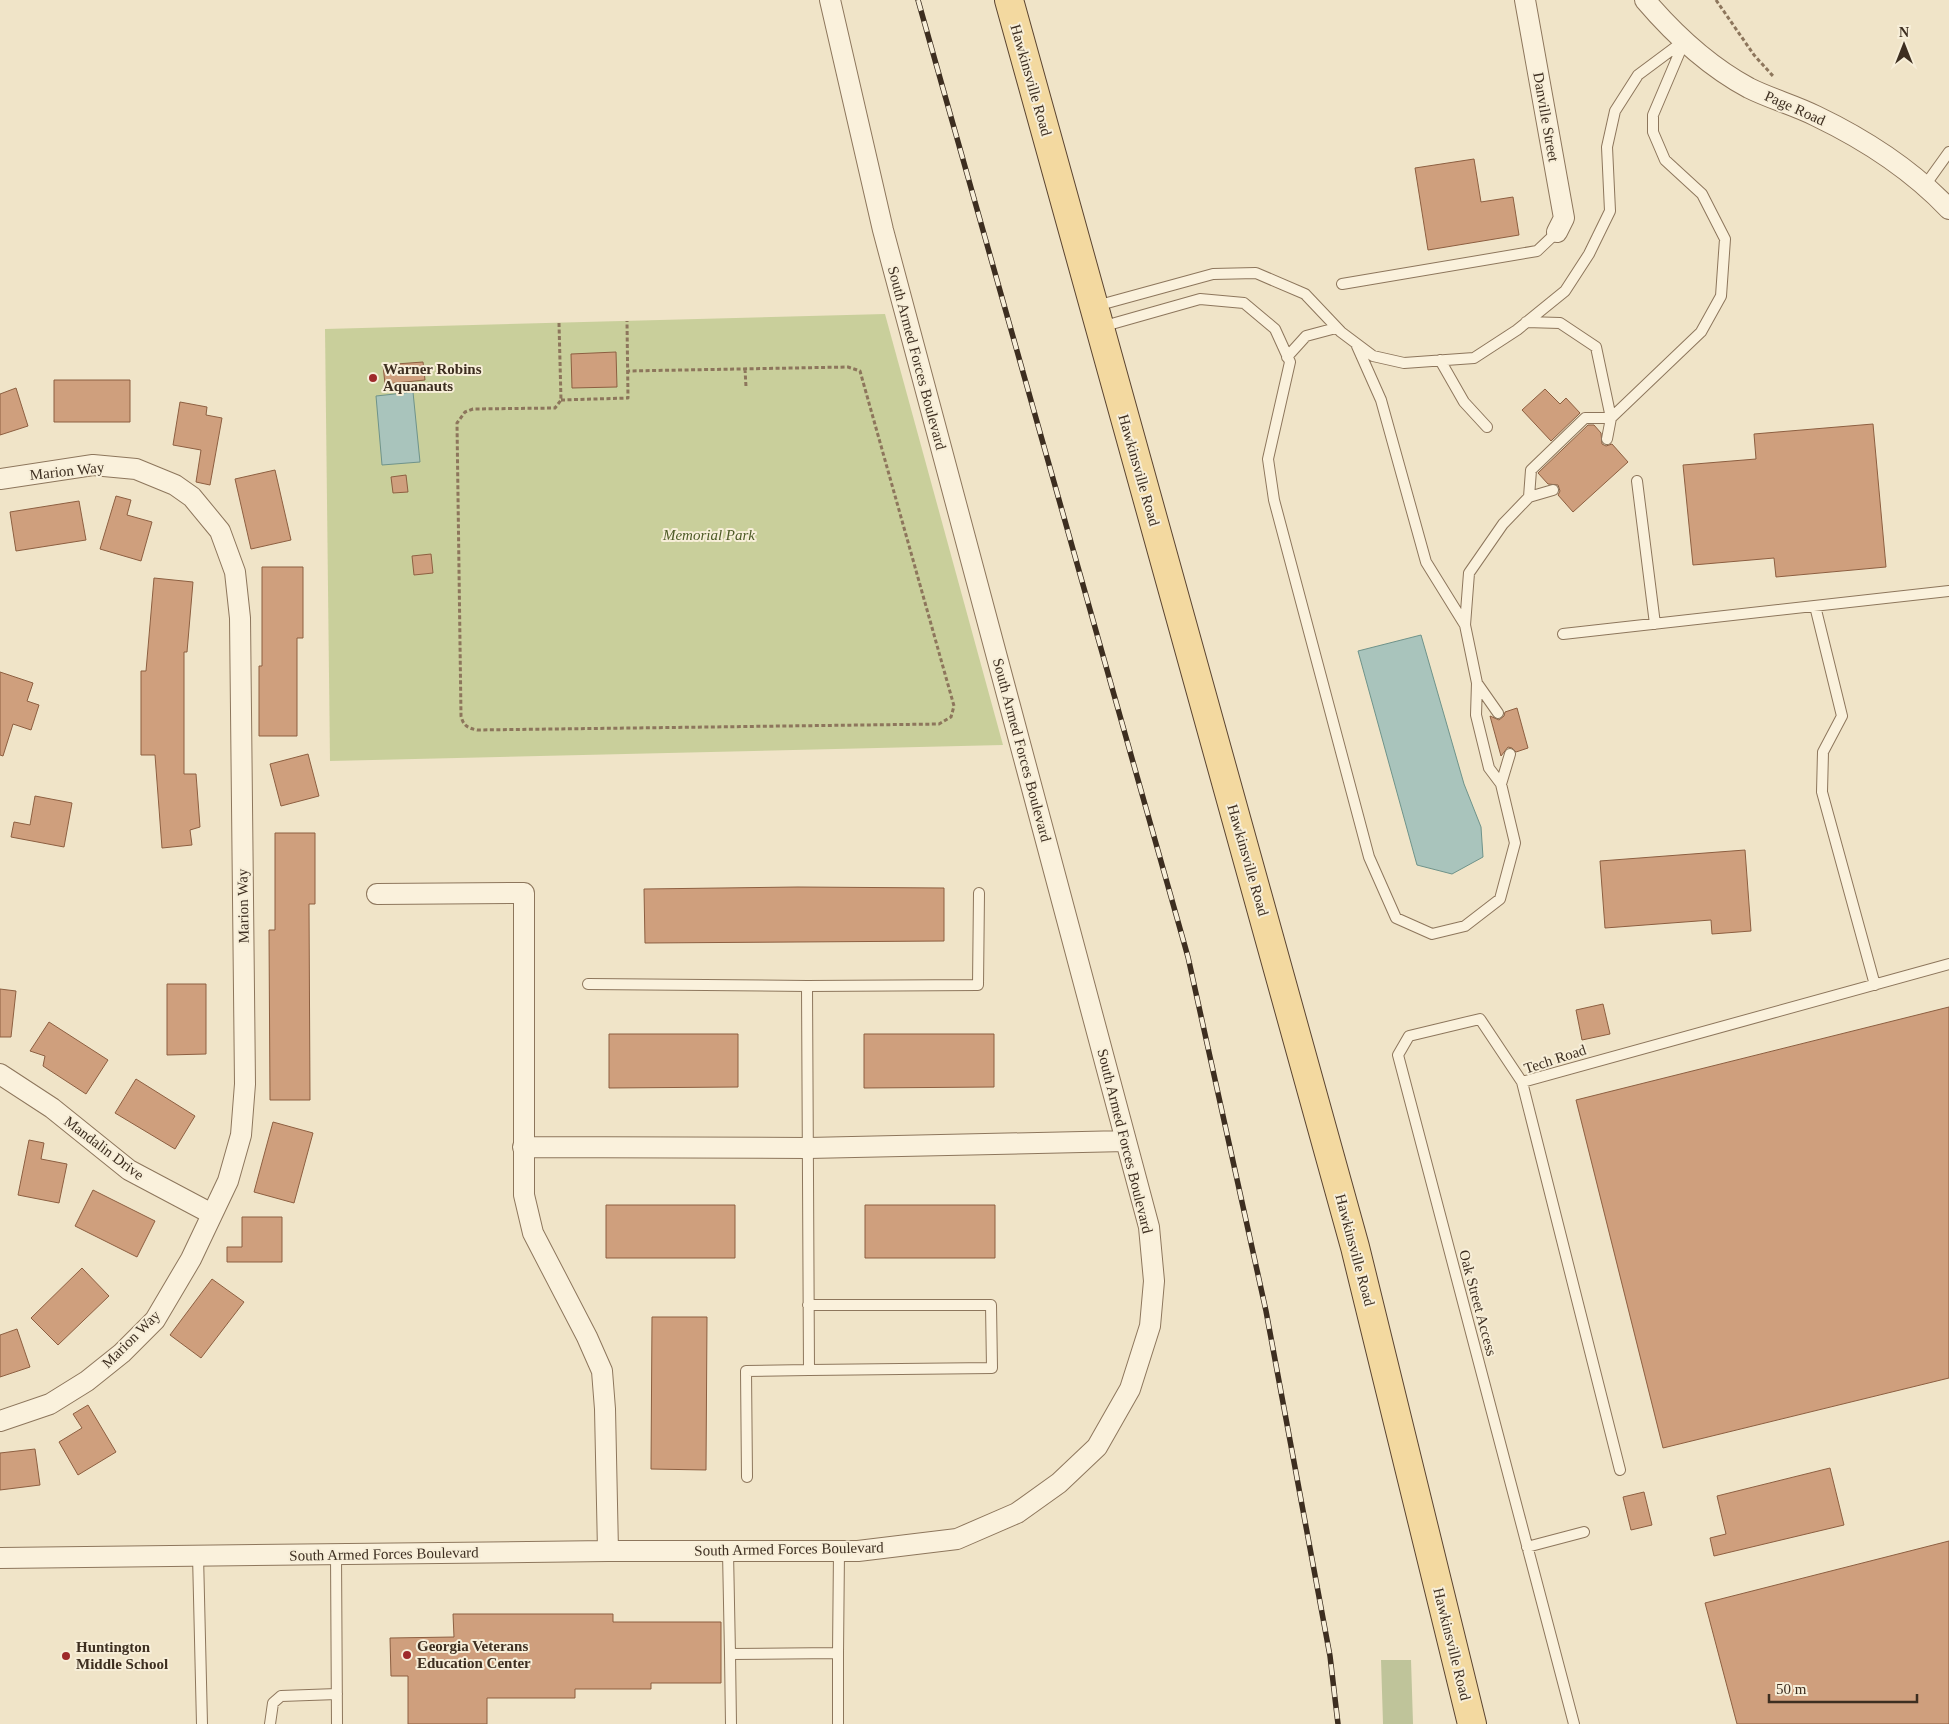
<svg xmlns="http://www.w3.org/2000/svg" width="1949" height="1724" font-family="'Times New Roman',serif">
<rect width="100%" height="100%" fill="#f0e4c8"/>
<path fill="#c9cf9b" d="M 885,314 L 1003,745 L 330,761 L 325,329 Z"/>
<path fill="#bfc49a" d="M 1381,1660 L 1411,1660 L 1413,1724 L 1383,1724 Z"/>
<path fill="#a9c4bc" stroke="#6f938a" d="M 413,392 L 420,462 L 382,465 L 376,396 Z
M 1421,635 L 1464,784 L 1481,827 L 1483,857 L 1452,874 L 1417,865 L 1358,651 Z"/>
<path fill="#cf9f7d" stroke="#8d5f41" d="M 1474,159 L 1481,202 L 1513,197 L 1519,235 L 1428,250 L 1415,168 Z
M 616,352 L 617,387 L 572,388 L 571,354 Z
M 423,362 L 425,380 L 385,384 L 383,365 Z
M 54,380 L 130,380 L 130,422 L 54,422 Z
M 16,388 L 28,426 L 0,435 L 0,394 Z
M 1545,389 L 1560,404 L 1566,398 L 1580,413 L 1551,441 L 1522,410 Z
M 180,402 L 207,407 L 206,415 L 222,418 L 210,485 L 196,482 L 201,450 L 173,445 Z
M 1873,424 L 1886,567 L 1776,577 L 1774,558 L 1693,565 L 1683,465 L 1756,459 L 1754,434 Z
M 1588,425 L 1594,425 L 1601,433 L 1602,444 L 1606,446 L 1612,444 L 1628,462 L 1573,512 L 1558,495 L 1560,491 L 1558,485 L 1548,484 L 1538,473 Z
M 275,470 L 291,540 L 251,549 L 235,479 Z
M 406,475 L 408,492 L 393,493 L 391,477 Z
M 116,496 L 131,500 L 127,515 L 152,522 L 141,561 L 100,549 Z
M 79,501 L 86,540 L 16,551 L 10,512 Z
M 431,554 L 433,573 L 414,575 L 412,556 Z
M 262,567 L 303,567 L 303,638 L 297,638 L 297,736 L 259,736 L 259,666 L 262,666 Z
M 154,578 L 193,582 L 187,652 L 184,652 L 184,774 L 196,774 L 200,827 L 190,830 L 192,845 L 162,848 L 155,755 L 141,755 L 141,671 L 146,671 Z
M 0,672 L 33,683 L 27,701 L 39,705 L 31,730 L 13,724 L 3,756 L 0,755 Z
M 1517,708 L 1528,748 L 1516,752 L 1512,748 L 1508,747 L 1501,756 L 1490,716 L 1499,720 L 1504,716 L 1505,712 Z
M 308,754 L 319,796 L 281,806 L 270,764 Z
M 35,796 L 72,803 L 64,847 L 11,837 L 14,822 L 30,825 Z
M 275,833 L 315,833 L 315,904 L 309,904 L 310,1100 L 270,1100 L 269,930 L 275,930 Z
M 1745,850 L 1751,931 L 1712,934 L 1711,920 L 1605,928 L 1600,861 Z
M 798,887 L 944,888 L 944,941 L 645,943 L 644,889 Z
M 167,984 L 206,984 L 206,1054 L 167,1055 Z
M 0,989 L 16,991 L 11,1037 L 0,1037 Z
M 1603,1004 L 1610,1034 L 1582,1040 L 1576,1010 Z
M 1949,1007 L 1949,1378 L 1663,1448 L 1576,1100 Z
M 49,1022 L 108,1060 L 86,1094 L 43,1066 L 45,1056 L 30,1051 Z
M 609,1034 L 738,1034 L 738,1087 L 609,1088 Z
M 864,1034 L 994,1034 L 994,1087 L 864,1088 Z
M 136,1079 L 195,1116 L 175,1149 L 115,1113 Z
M 273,1122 L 313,1133 L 294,1203 L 254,1192 Z
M 29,1140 L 44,1143 L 41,1159 L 67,1164 L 59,1203 L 18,1195 Z
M 93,1190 L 155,1221 L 137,1257 L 75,1226 Z
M 606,1205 L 735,1205 L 735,1258 L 606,1258 Z
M 865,1205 L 995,1205 L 995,1258 L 865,1258 Z
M 242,1217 L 282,1217 L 282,1262 L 227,1262 L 227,1247 L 242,1247 Z
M 82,1268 L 109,1296 L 58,1345 L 31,1318 Z
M 212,1279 L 244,1302 L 201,1358 L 170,1335 Z
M 652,1317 L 707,1317 L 706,1470 L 651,1469 Z
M 17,1329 L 30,1367 L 0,1377 L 0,1335 Z
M 88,1405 L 116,1452 L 78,1475 L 59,1442 L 82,1428 L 73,1414 Z
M 35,1449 L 40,1485 L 0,1490 L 0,1453 Z
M 1830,1468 L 1844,1525 L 1714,1556 L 1710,1538 L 1726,1534 L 1717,1496 Z
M 1644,1492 L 1652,1525 L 1631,1530 L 1623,1497 Z
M 1949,1541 L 1949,1724 L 1737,1724 L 1705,1603 Z
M 453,1614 L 613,1614 L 613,1622 L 721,1622 L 721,1683 L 651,1683 L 651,1689 L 575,1689 L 575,1698 L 487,1698 L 487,1724 L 408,1724 L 408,1676 L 391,1676 L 390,1638 L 454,1637 Z"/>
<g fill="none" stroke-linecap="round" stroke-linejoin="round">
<defs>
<path id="lane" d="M 1926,184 L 1949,152
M 1342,284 L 1537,251 L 1557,232
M 1096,306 L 1213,274 L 1256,273 L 1305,294 L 1341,332 L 1373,356 L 1404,363 L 1474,358 L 1517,330 L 1565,291 L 1589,254 L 1610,211 L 1607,147 L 1615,111 L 1638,75 L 1685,40
M 1526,322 L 1560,323 L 1596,347 L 1611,418 L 1585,418 L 1531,470 L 1529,497
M 1101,327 L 1200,299 L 1244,303 L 1275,329 L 1290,362 L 1268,459 L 1274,500 L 1369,857 L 1396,918 L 1432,934 L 1465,926 L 1500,899 L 1515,843 L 1501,784 L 1489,768 L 1476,715 L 1477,683 L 1465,625 L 1469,573 L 1503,524 L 1529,497 L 1553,490
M 1357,346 L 1381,400 L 1426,562 L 1465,625
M 1287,357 L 1306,336 L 1336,328
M 1440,360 L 1464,402 L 1487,427
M 1607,439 L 1611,418 L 1701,332 L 1721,296 L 1725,239 L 1702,194 L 1665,160 L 1653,132 L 1653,115 L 1684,42
M 1637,481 L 1655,624
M 1815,606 L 1842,716 L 1823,752 L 1822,792 L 1875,985
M 1563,634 L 1949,591
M 1477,683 L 1498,713
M 1501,784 L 1510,754
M 588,984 L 807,986 L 978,985 L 979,893
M 1522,1082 L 1480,1019 L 1409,1036 L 1398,1055 L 1574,1724
M 808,1305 L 991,1305 L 992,1368 L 809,1370
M 1620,1470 L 1522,1082 L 1949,964
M 747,1477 L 746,1371 L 809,1370 L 807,986
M 1527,1547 L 1584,1532
M 728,1552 L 730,1654 L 838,1653 L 839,1551
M 336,1554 L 337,1724
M 198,1555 L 202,1724
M 730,1654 L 731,1724
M 270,1724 L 273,1703 L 281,1696 L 337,1694
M 838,1724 L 838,1653"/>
<path id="street" d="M 1525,0 L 1564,218 L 1557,232
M 1645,0 C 1674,34 1710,67 1749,88 C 1771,99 1794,105 1816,116 C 1866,140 1911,169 1949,209
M 0,479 L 93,465 L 136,469 L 175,485 L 192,497 L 220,531 L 235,572 L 240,618 L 245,1084 L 241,1135 L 228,1181 L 191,1259 L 155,1320 L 122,1353 L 87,1381 L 50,1404 L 0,1421
M 377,894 L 524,893 L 524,1195 L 533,1233 L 587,1337 L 602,1371 L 605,1409 L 608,1551
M 0,1074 L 52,1108 L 129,1170 L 212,1214
M 523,1147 L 808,1148 L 1126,1141
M 0,1558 L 608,1551 L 858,1551 L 957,1539 L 1017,1513 L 1059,1483 L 1097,1447 L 1130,1389 L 1150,1326 L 1154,1281 L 1149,1227 L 883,230 L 830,0"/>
<path id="primary" d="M 1009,0 L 1355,1247 L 1472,1724"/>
</defs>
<use href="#lane" stroke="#8d765c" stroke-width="12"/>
<use href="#street" stroke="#8d765c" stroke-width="22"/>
<use href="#primary" stroke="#5b4430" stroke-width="30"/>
<path stroke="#8d765c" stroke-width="3" stroke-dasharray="4 2.5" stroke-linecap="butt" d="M 1716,0 L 1754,55 L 1773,76
M 559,323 L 561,400 L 555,408 L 473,409 L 465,412 L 457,423 L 461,716 C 463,725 467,728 477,730 L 939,724 L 951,717 L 954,706 L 860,371 L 848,367 L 628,371
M 745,369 L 746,387
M 561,400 L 628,398 L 627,321"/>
<use href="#lane" stroke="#faf1dc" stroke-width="10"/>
<use href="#street" stroke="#faf1dc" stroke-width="20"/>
<use href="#primary" stroke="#f3d9a0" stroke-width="28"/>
<defs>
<path id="rail" d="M 918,0 L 1188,957 L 1266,1311 L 1330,1656 L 1338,1724"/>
</defs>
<use href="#rail" stroke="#3d2e20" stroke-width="5.5"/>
<use href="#rail" stroke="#f7eed8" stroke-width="4" stroke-dasharray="11" stroke-linecap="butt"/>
</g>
<g fill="#9e2a2b" stroke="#f7eed8" stroke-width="2">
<circle cx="373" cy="378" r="5"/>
<circle cx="407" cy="1655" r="5"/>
<circle cx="66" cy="1656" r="5"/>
</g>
<g text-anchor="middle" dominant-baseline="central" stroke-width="4" stroke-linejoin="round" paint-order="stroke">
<g font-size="15" fill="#3d2e20" stroke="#f7eed8">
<text transform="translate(1031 80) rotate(74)">Hawkinsville Road</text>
<text transform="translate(1795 108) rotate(24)">Page Road</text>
<text transform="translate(1546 117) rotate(80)">Danville Street</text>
<text transform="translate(917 358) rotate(75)">South Armed Forces Boulevard</text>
<text transform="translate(1139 470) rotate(74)">Hawkinsville Road</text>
<text transform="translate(67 471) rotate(-6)">Marion Way</text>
<text transform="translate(1022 750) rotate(75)">South Armed Forces Boulevard</text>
<text transform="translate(1248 860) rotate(74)">Hawkinsville Road</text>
<text transform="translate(243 906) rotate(-91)">Marion Way</text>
<text transform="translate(1555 1059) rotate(-18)">Tech Road</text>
<text transform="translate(1125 1141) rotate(76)">South Armed Forces Boulevard</text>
<text transform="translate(104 1148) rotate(37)">Mandalin Drive</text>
<text transform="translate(1355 1250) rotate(75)">Hawkinsville Road</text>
<text transform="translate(1478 1303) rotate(75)">Oak Street Access</text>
<text transform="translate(131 1339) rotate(-45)">Marion Way</text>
<text transform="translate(789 1549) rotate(-1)">South Armed Forces Boulevard</text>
<text transform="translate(384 1554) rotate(-1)">South Armed Forces Boulevard</text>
<text transform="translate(1452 1644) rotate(76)">Hawkinsville Road</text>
</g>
<g font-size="15" font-weight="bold" fill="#3d2e20" stroke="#f7eed8" text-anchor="start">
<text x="383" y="369">Warner Robins<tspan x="383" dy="17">Aquanauts</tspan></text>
<text x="417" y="1646">Georgia Veterans<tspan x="417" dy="17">Education Center</tspan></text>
<text x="76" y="1647">Huntington<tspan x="76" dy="17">Middle School</tspan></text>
</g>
<g font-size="15" font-style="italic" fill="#4d5a26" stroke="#f7eed8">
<text x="709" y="535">Memorial Park</text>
</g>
</g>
<g transform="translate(1904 45)" stroke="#f7eed8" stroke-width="4" paint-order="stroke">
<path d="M0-4L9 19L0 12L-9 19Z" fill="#3d2e20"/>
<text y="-8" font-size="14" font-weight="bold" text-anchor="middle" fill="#3d2e20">N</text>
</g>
<path d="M1769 1694v8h148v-8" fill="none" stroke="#3d2e20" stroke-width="2.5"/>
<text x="1776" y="1694" font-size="15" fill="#3d2e20" stroke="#f7eed8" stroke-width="4" paint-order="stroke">50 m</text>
</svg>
